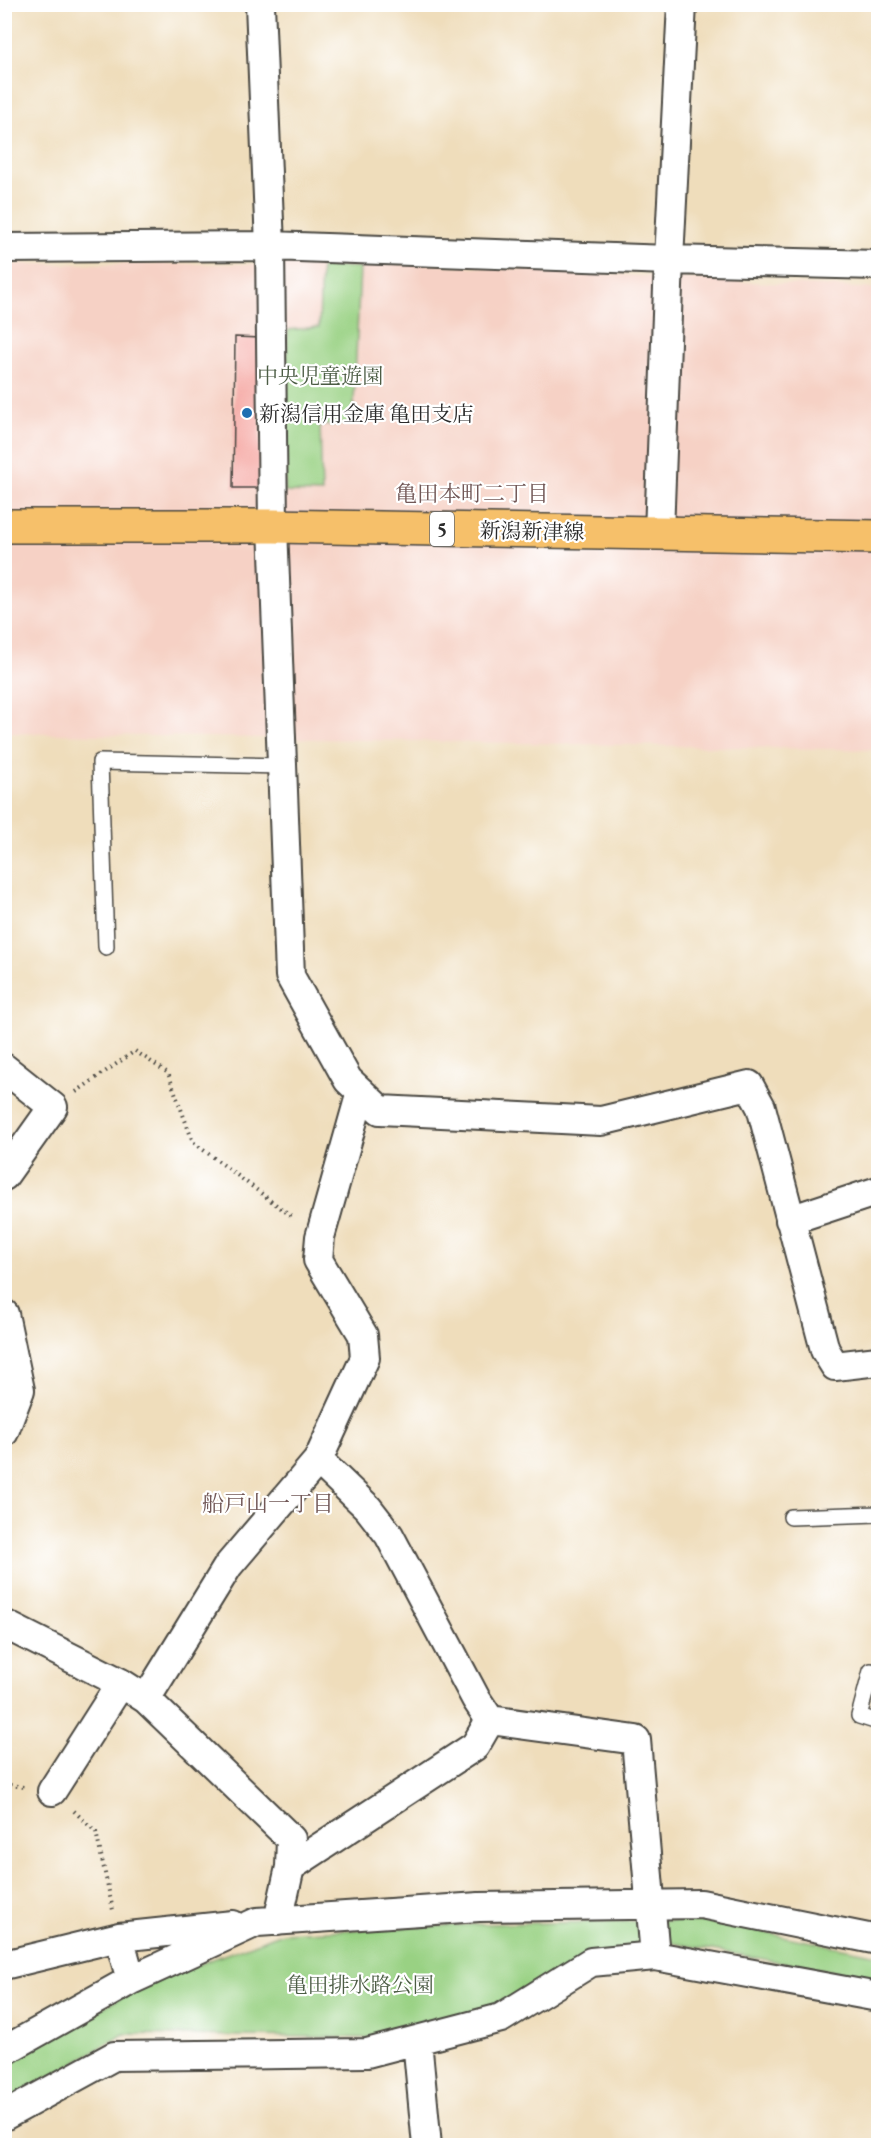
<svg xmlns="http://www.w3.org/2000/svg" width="883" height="2150" font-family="'EB Garamond','Noto Serif JP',serif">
<rect width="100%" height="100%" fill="#fff"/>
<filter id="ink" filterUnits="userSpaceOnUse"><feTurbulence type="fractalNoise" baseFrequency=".0167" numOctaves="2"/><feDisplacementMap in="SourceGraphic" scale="12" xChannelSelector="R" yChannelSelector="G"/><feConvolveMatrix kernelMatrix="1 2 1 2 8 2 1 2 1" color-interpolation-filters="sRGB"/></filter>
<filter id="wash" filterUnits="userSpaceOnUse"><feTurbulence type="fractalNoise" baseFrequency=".008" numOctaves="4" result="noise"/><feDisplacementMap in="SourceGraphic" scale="24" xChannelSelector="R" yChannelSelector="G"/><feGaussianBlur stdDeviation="1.35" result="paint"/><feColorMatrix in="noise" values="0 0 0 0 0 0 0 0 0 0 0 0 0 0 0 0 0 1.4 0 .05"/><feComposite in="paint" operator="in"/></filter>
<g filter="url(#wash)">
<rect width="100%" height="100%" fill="#efddbb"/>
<path fill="#f6d1c5" d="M 5,264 L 424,264 L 878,289 L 878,750 L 5,733 Z"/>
<path fill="#99d183" stroke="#627e57" stroke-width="1.5" d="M 321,267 L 360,267 L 353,424 L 320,425 L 322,493 L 285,492 C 287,438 284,384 288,330 L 319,327 Z
M 701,1920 L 878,1955 L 878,1979 L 655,1940 L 492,2012 L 367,2038 L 124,2034 L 5,2102 L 5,2060 L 146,1984 L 283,1933 L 485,1924 Z"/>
<g id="blocks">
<path fill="#f6ada9" d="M 235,337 L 261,338 L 259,488 L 233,488 Z"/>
</g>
</g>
<g filter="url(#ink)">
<use href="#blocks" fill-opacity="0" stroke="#484641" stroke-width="1.5"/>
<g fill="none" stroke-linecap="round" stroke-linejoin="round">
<defs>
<path id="lane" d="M 106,947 L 100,762 L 282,766
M 791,1517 L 878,1514
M 871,1671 L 859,1716 L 878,1722"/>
<path id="street" d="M 260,4 L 270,246 L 273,526 L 290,976 L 348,1080 L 380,1110 L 601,1121 L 749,1085 L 761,1107 L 825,1350 L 835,1366 L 878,1361
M 4,248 L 270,246 L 669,260 L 878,265
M 659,533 L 669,260 L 682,4
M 4,1068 L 53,1107 L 4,1176
M 790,1220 L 878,1191
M 4,1314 L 20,1390 L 4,1432
M 318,1460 L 368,1508 L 389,1535 L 476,1699 L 490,1720
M 4,1624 L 121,1683 L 146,1699 L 291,1839 L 290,1867
M 146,1699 L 228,1566 L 318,1460 L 365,1358 L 363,1335 L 318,1260 L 320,1237 L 361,1092
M 52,1791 L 121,1683
M 278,1921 L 290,1867 L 475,1746 L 490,1720 L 636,1740 L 655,1956
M 4,1965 L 119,1937
M 131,1980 L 119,1937 L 233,1925
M 417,2040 L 427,2146
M 4,2051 L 131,1980 L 257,1922 L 479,1907 L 701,1904 L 878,1940
M 4,2116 L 114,2056 L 367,2053 L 501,2018 L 591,1962 L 655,1956 L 878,1997"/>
<path id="primary" d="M 4,526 L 273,526 L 878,537"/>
</defs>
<use href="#lane" stroke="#484641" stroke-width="18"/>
<use href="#street" stroke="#484641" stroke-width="32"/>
<use href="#primary" stroke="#484641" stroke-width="36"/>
<path stroke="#484641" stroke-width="4" stroke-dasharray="1.5 4.5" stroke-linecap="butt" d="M 76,1092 L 135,1051 L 168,1073 L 193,1142 L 294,1218
M 4,1784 L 24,1787
M 74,1811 L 96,1832 L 113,1910"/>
<use href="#lane" stroke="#fff" stroke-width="15"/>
<use href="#street" stroke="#fff" stroke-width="28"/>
<use href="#primary" stroke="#f6c06b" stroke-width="33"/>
</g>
</g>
<circle fill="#1f6fb2" stroke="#fff" stroke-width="2" cx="247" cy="413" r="6"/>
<g text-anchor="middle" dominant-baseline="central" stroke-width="4.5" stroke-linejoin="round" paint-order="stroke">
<rect fill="#fff" stroke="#6b6b6b" stroke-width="1.5" x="430" y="512" width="24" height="34" rx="4.5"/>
<g font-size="20" font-weight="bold" fill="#2b2b2b">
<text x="442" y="529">5</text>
</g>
<g font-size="21" fill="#4c5d45" stroke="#fff">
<text x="320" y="375">中央児童遊園</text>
<text x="360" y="1984">亀田排水路公園</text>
</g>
<g font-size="21" fill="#2b2b2b" stroke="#fff" text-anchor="start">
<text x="259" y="413">新潟信用金庫 亀田支店</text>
</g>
<g font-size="21" fill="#2b2b2b" stroke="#fff">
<text transform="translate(532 531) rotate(1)">新潟新津線</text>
</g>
<g font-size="22" fill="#725857" stroke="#fff">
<text x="472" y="493">亀田本町二丁目</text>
<text x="268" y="1503">船戸山一丁目</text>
</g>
</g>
<rect width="883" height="2150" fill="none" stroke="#fff" stroke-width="24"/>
</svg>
